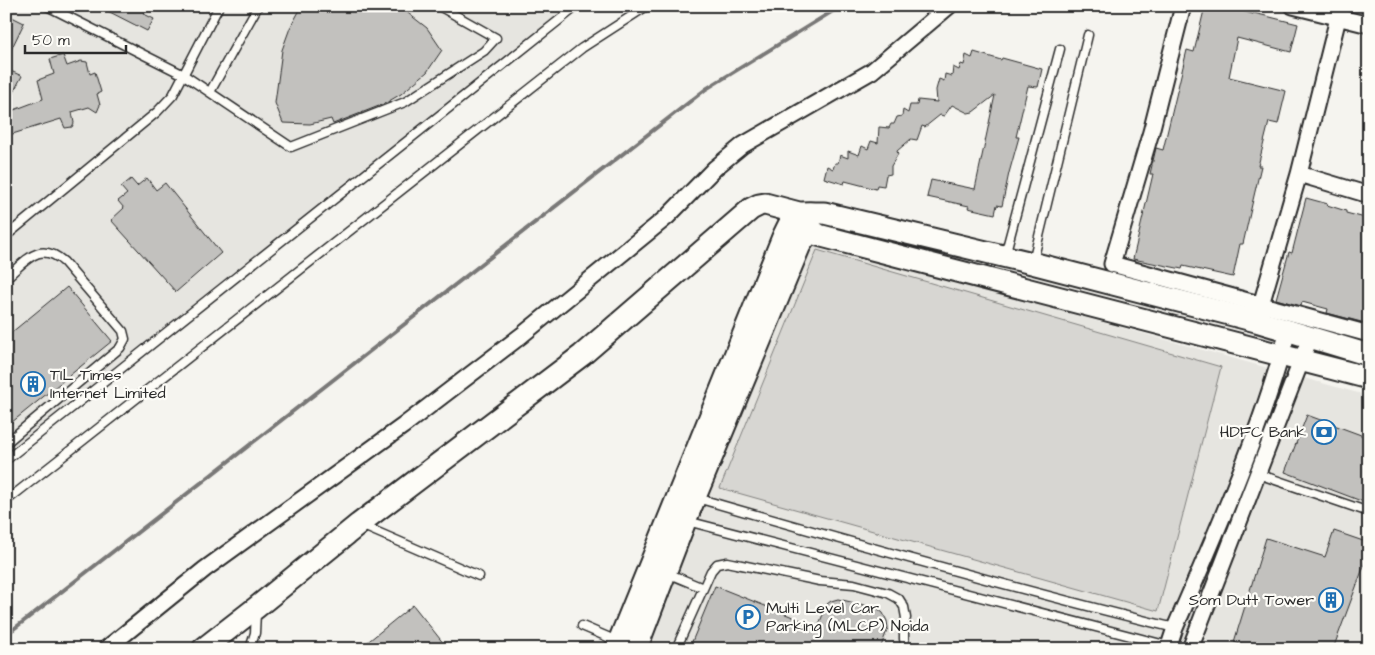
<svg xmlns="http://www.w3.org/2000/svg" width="1375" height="655" font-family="'Architects Daughter',sans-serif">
<rect width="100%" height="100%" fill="#f5f4ef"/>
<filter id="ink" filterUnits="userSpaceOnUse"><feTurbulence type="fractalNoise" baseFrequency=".02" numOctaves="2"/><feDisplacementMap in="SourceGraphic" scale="10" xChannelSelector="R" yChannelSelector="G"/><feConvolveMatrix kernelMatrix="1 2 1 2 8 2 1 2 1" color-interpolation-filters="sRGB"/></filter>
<g filter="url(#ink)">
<path fill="#e6e5e0" d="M 6,6 L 570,6 L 6,454 Z
M 808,241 L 1369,396 L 1369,649 L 648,649 Z"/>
<path fill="#d7d6d2" stroke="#81807e" d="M 817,250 L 1221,367 L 1158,611 L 720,488 Z"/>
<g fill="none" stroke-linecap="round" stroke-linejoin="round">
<path stroke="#797877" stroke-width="4" d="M 6,635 L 706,89 L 841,6"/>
</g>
<path fill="#c2c1be" stroke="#2b2b2b" d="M 98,6 L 148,6 L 144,14 L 154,19 L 147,31 Z
M 302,6 L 396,6 L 404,10 L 427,28 L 442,50 L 427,72 L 401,94 L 384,104 L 333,124 L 331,119 L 310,124 L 283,123 L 275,103 L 282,50 L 290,28 Z
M 1205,6 L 1221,6 L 1253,14 L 1254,13 L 1298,24 L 1291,52 L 1237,38 L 1229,77 L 1286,91 L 1278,124 L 1269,122 L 1258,166 L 1261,166 L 1253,200 L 1243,244 L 1240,244 L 1233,277 L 1183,266 L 1182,269 L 1133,259 L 1153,174 L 1150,174 L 1156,148 L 1163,150 L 1187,50 L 1194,52 Z
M 6,14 L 24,23 L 6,60 Z
M 974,52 L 1001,60 L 1002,58 L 1042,69 L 1038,87 L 1028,86 L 1016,137 L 1019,137 L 1009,173 L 1002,206 L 997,205 L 995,214 L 968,208 L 969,206 L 927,197 L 931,180 L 975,189 L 995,95 L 973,112 L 968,113 L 952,105 L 944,116 L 940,115 L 925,127 L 922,126 L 917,140 L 911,139 L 897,151 L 898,154 L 891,166 L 891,174 L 886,175 L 884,186 L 877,185 L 876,189 L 845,181 L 844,184 L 824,178 L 827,166 L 833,169 L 835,163 L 838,163 L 840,155 L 848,158 L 848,151 L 859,155 L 862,146 L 868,149 L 871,141 L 878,143 L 879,127 L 889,128 L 891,124 L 894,124 L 897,117 L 902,116 L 903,110 L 908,113 L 910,105 L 917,105 L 918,100 L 937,102 L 936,90 L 939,79 L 944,81 L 945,74 L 952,76 L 953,67 L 959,70 L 961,64 L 964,65 L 966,55 L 972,58 Z
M 63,55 L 67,66 L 81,61 L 87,62 L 90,74 L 95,72 L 101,92 L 97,94 L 100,105 L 97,112 L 89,107 L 72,112 L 74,123 L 72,127 L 65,128 L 61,119 L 6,136 L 6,113 L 43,99 L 38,80 L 54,74 L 50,59 Z
M 6,69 L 22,76 L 6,106 Z
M 147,178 L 156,190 L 165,183 L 221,253 L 176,292 L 111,220 L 124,208 L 118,201 L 127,194 L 121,187 L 131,179 L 137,186 Z
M 1306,198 L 1328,204 L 1327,205 L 1346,211 L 1346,213 L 1369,219 L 1369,324 L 1327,313 L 1328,309 L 1302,302 L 1301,306 L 1276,299 L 1289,252 L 1292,253 Z
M 67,287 L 112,341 L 6,427 L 6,337 Z
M 1307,415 L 1369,438 L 1369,504 L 1285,472 Z
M 1334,531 L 1369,543 L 1369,552 L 1333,649 L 1255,649 L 1234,642 L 1266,538 L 1325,557 Z
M 715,586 L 818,627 L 827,604 L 831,601 L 838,599 L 877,608 L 883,613 L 887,621 L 888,628 L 880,649 L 689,649 Z
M 413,605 L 448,649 L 359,649 Z"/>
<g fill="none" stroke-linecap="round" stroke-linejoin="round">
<defs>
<path id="lane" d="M 47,6 L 184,75 L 291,147 L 405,102 L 484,51 L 496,38 L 439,6
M 210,92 L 258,6
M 6,236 L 157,112 L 173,95 L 219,6
M 1005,255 L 1060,49
M 1033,261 L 1088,35
M 6,278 C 26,261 39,240 64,262 L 123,331 L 125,339 L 120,348 L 6,443
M 6,460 L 577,6
M 1255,473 L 1369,512
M 697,498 C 856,544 1015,589 1175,628
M 6,501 L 582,48 L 647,6
M 687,521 L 1169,646
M 361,525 L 479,576
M 667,573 L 703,588
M 582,626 L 617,641
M 250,649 L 255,633 L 256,612
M 676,649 L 711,571 L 717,564 L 727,562 L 820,581 L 854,584 L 888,593 L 899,599 L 904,607 L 906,618 L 904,626 L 904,639 L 906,649"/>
<path id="street" d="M 1183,6 L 1151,132 L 1112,264 L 1369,334
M 1293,6 L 1369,25
M 1299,174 L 1369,195
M 1258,315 L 1299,174 L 1341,6
M 106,649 L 205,569 L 403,426 L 522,335 L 667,217 L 715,168 L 743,145 L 872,71 L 949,6
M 1168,649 L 1175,628 C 1217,531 1260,434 1288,331
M 1190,649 L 1310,338"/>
<path id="secondary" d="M 203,649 L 257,607 L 359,524 L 582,355 L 751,209 L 759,205 L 765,204 L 799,213 L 804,223
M 616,649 L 783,237 C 796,209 795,213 824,213 L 1032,263 L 1256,321 L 1369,355
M 636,649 L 685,521 L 800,245 L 808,234 L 816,233 L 818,235 L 1369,378"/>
</defs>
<use href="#lane" stroke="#2b2b2b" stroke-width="11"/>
<use href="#street" stroke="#2b2b2b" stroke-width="19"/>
<use href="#secondary" stroke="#2b2b2b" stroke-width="25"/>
<use href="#lane" stroke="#fdfcf7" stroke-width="8"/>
<use href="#street" stroke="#fdfcf7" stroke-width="15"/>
<use href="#secondary" stroke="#fdfcf7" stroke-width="21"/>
</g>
</g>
<defs>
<symbol id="building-ring" viewBox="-11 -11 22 22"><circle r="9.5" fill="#fdfcf7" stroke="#1f6fb2" stroke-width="1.5"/><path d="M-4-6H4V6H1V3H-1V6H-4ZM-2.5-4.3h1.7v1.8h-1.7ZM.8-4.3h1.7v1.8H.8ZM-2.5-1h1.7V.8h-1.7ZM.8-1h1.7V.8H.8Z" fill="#1f6fb2"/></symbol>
<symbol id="bank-ring" viewBox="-11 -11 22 22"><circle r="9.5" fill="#fdfcf7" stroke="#1f6fb2" stroke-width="1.5"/><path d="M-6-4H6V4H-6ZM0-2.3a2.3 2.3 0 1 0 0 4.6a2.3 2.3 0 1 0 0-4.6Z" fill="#1f6fb2"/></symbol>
<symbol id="parking-ring" viewBox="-11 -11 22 22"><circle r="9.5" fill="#fdfcf7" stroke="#1f6fb2" stroke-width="1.5"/><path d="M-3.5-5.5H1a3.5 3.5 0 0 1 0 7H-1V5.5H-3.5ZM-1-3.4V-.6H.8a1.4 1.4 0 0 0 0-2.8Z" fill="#1f6fb2"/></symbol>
</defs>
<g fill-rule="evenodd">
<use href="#building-ring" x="19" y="370" width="28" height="28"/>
<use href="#bank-ring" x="1310" y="418" width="28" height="28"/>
<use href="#building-ring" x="1317" y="586" width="28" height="28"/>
<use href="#parking-ring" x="734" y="603" width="28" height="28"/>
</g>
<g text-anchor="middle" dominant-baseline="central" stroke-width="4.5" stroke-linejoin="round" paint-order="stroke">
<g font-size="16" fill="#2b2b2b" stroke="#fdfcf7" text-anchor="start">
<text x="50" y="375">TIL Times<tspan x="50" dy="18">Internet Limited</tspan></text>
<text x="1306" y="432" text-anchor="end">HDFC Bank</text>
<text x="1314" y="600" text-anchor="end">Som Dutt Tower</text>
<text x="766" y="608">Multi Level Car<tspan x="766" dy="18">Parking (MLCP) Noida</tspan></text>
</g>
</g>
<rect width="1375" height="655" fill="none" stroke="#fdfcf7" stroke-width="25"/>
<rect x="12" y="12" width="1350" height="630" fill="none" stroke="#2b2b2b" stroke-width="2" filter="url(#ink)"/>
<path d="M25 45v8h101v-8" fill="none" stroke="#2b2b2b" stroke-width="2.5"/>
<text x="32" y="45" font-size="15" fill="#2b2b2b" stroke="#fdfcf7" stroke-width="4" paint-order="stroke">50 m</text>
</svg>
